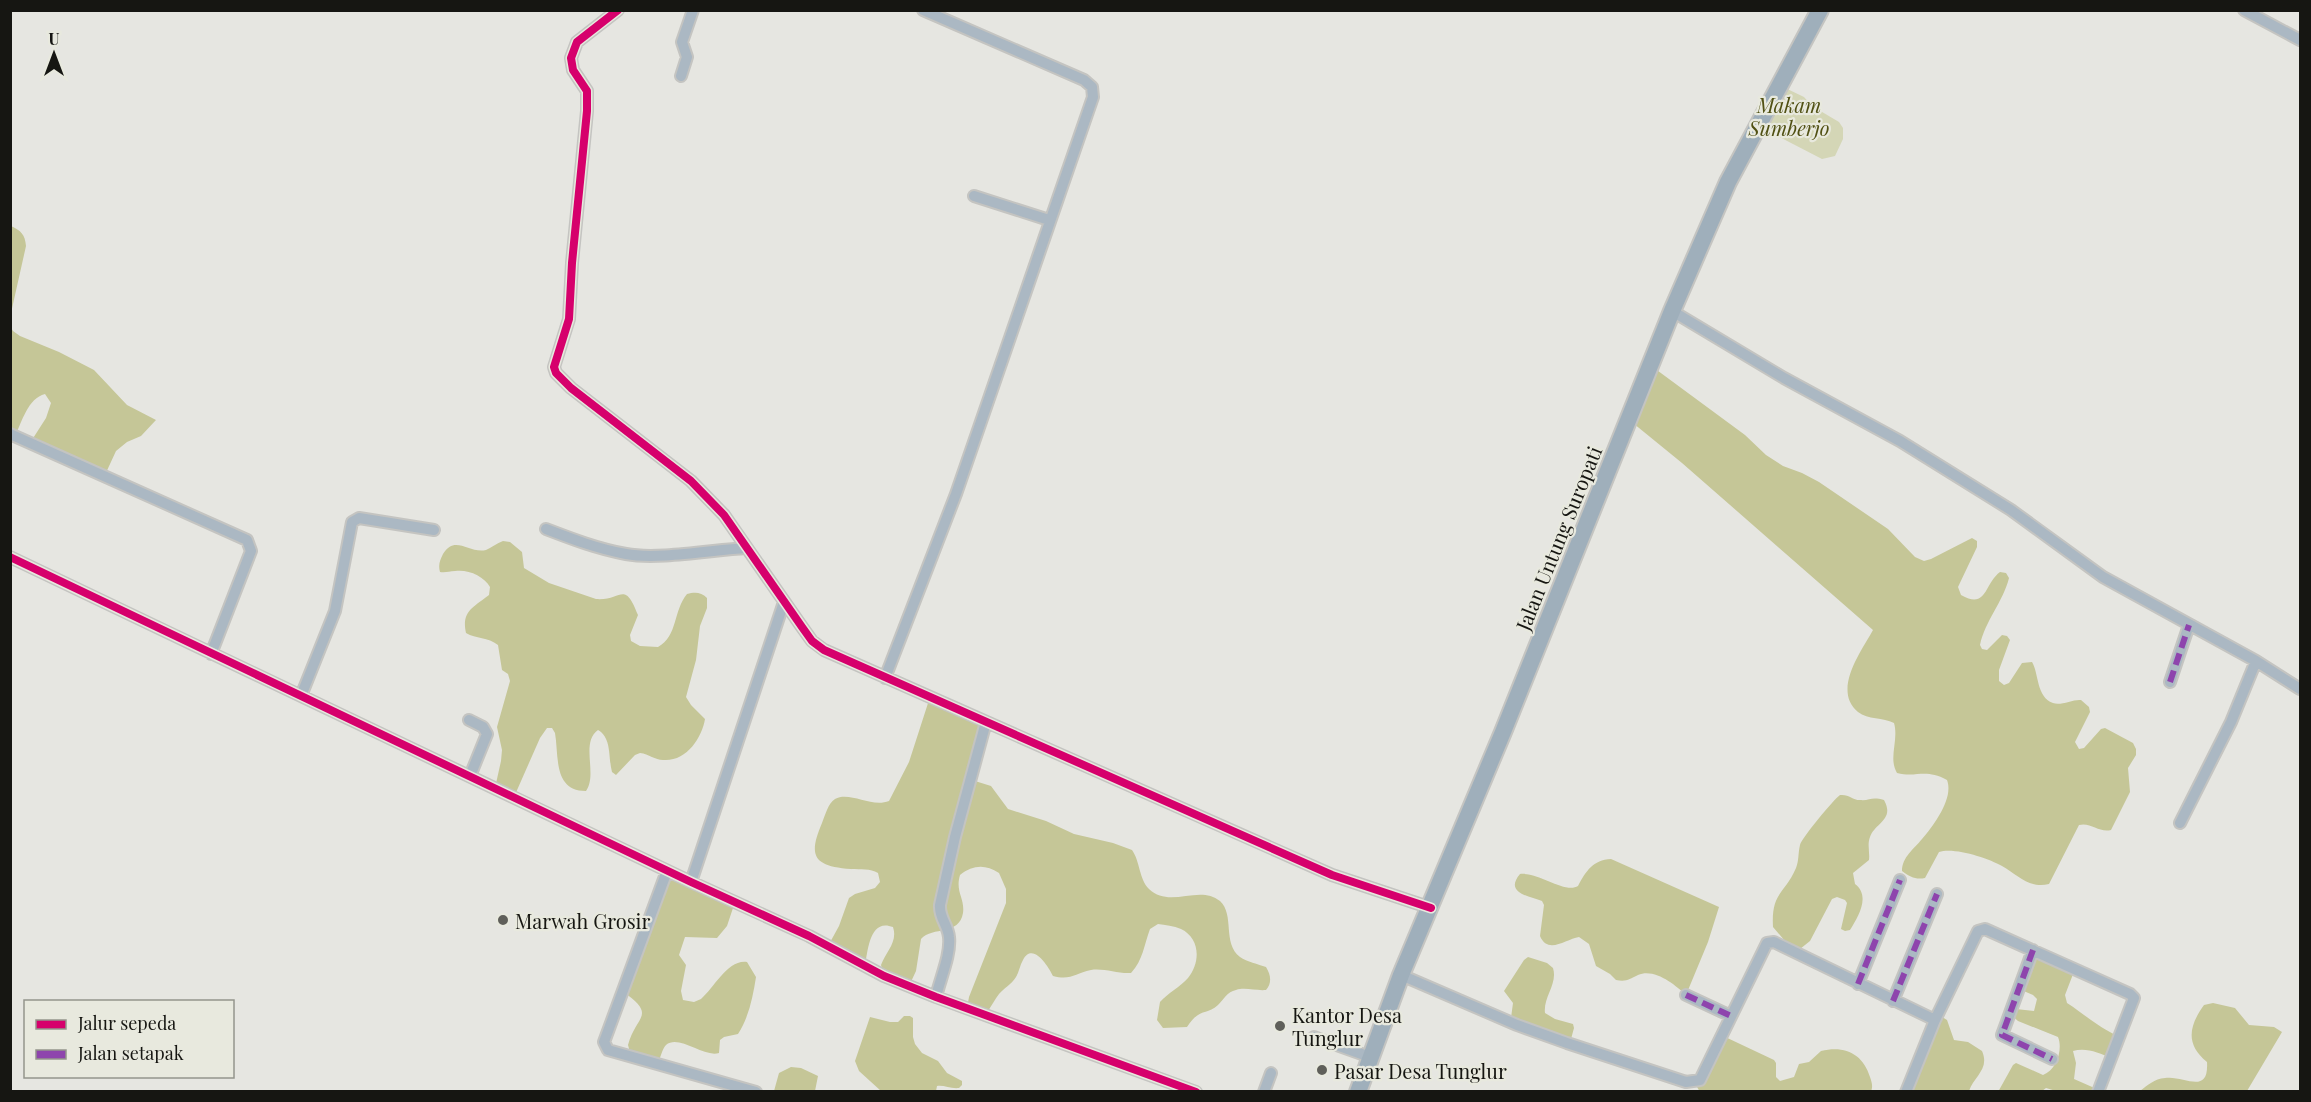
<svg xmlns="http://www.w3.org/2000/svg" width="2311" height="1102" font-family="'Playfair Display',serif">
<rect width="100%" height="100%" fill="#e6e6e1"/>
<path fill="#d4d6b6" d="M 1779,85 L 1804,97 L 1812,106 L 1839,122 L 1843,128 L 1843,139 L 1835,156 L 1822,159 L 1758,126 Z"/>
<path fill="#c5c697" d="M 11,226 C 21,231 25,234 26,246 L 11,313 Z
M 10,326 L 13,331 L 20,336 L 59,352 L 94,370 L 127,405 L 156,420 L 141,436 L 127,442 L 116,451 L 104,477 L 30,443 L 46,418 L 51,403 L 45,394 C 28,398 22,422 15,436 L 11,434 Z
M 1650,365 L 1745,435 L 1766,455 L 1783,466 L 1802,473 L 1819,482 L 1888,529 L 1915,557 L 1924,561 L 1931,559 L 1972,538 L 1977,541 L 1977,547 L 1958,587 L 1961,595 C 1987,610 1984,584 2000,572 L 2006,573 L 2009,578 C 2003,602 1985,621 1980,645 L 1982,649 L 1987,650 L 2002,635 L 2007,636 L 2010,640 L 1999,670 L 1999,681 L 2004,685 L 2009,683 L 2022,663 L 2032,662 C 2039,673 2036,697 2053,703 C 2061,706 2073,699 2081,700 L 2089,707 L 2090,712 L 2075,742 L 2079,749 L 2084,748 L 2101,729 L 2105,728 L 2133,743 L 2136,749 L 2136,755 L 2128,768 L 2130,792 L 2111,830 C 2099,833 2091,822 2079,825 L 2049,884 C 2029,889 2018,875 2002,866 C 1988,858 1954,847 1939,852 L 1925,878 C 1916,880 1910,877 1902,871 C 1902,857 1914,849 1922,839 C 1934,825 1954,798 1947,780 C 1925,768 1917,778 1897,773 C 1888,758 1899,740 1894,723 C 1883,717 1868,720 1858,712 C 1832,690 1861,652 1873,630 L 1682,463 L 1628,419 Z
M 503,541 L 510,542 L 522,552 L 524,568 L 549,583 L 596,599 C 622,601 624,579 638,615 L 630,635 L 631,641 L 640,646 L 658,647 C 678,636 673,611 687,594 C 695,592 701,592 707,598 L 707,608 L 700,626 L 696,660 L 686,697 L 691,705 L 705,719 C 702,738 686,762 663,760 C 655,760 649,754 640,753 L 635,755 L 616,775 L 612,772 C 608,757 612,738 598,730 C 580,743 598,774 586,791 C 553,791 559,756 555,733 L 552,728 L 547,728 L 540,738 L 514,797 L 495,788 L 501,761 L 502,750 L 497,727 L 510,681 L 508,674 L 502,670 L 498,645 C 488,637 476,639 466,633 C 461,611 474,607 489,595 L 490,587 C 484,576 468,569 455,571 C 449,571 446,573 440,572 C 438,565 440,560 443,554 C 455,534 469,554 486,550 C 491,548 497,543 503,541 Z
M 930,697 L 986,722 L 975,781 L 991,786 L 1008,809 L 1046,821 L 1074,834 L 1113,843 L 1132,850 C 1140,861 1139,879 1149,889 C 1170,909 1199,884 1220,901 C 1235,915 1222,943 1240,957 C 1247,962 1258,964 1266,967 C 1271,975 1272,983 1266,990 C 1256,991 1245,987 1236,990 C 1227,992 1224,999 1218,1005 C 1206,1016 1200,1007 1187,1027 L 1163,1028 L 1157,1020 L 1160,1002 C 1168,993 1180,987 1188,978 C 1201,962 1200,938 1181,929 C 1174,926 1165,925 1158,924 L 1150,929 C 1144,945 1143,960 1131,973 C 1118,974 1104,968 1091,970 C 1075,973 1071,981 1053,976 C 1049,968 1033,941 1023,960 C 1020,965 1019,972 1016,977 C 1011,985 1004,988 999,994 C 995,999 992,1005 988,1011 L 967,1008 L 969,997 L 1006,903 L 1006,889 L 999,873 C 985,864 973,865 960,875 C 955,892 965,898 963,913 C 959,936 933,926 921,939 L 916,971 L 909,986 L 884,976 L 881,965 C 886,952 898,942 893,927 C 870,918 868,949 865,966 L 828,946 L 839,926 L 849,898 L 855,894 L 875,888 L 880,882 L 878,873 C 870,868 861,870 851,869 C 813,866 808,856 822,823 C 825,816 828,803 835,799 C 850,791 871,808 889,801 L 909,762 Z
M 1840,795 C 1849,794 1852,800 1860,800 C 1870,801 1871,796 1884,800 C 1895,820 1875,823 1870,837 C 1867,845 1870,852 1869,860 L 1853,873 L 1855,884 C 1871,896 1858,917 1850,930 L 1845,931 L 1841,929 L 1847,903 L 1845,900 L 1837,897 L 1832,899 L 1810,941 L 1800,949 L 1785,941 L 1773,927 C 1771,892 1785,894 1796,868 C 1799,861 1798,853 1800,845 C 1801,839 1834,799 1840,795 Z
M 1611,859 L 1719,907 L 1708,942 L 1686,995 C 1675,985 1655,968 1638,975 C 1629,979 1627,982 1616,980 L 1610,974 L 1596,966 L 1589,944 L 1579,937 C 1566,939 1548,955 1540,936 L 1544,905 L 1542,901 C 1529,896 1504,893 1520,874 C 1539,872 1565,894 1578,886 C 1586,871 1593,860 1611,859 Z
M 667,871 L 735,902 L 727,926 L 717,938 L 685,937 L 679,955 L 686,965 L 681,991 L 683,1000 L 694,1002 L 701,999 C 714,988 728,959 747,962 L 756,977 C 753,996 749,1017 738,1034 L 724,1037 L 720,1040 L 719,1053 C 704,1058 679,1034 666,1045 C 662,1049 660,1059 658,1064 L 631,1056 L 628,1045 C 636,1015 658,1016 622,991 Z
M 2033,950 L 2075,969 L 2065,995 L 2067,1003 C 2087,1016 2099,1028 2120,1037 L 2112,1058 C 2099,1053 2086,1047 2073,1051 L 2076,1063 L 2074,1079 L 2099,1090 L 2098,1091 L 2056,1091 L 2046,1088 L 2042,1091 L 1998,1092 L 2013,1065 L 2016,1063 L 2043,1075 C 2057,1070 2063,1049 2058,1037 L 2018,1021 L 2010,1014 L 2016,1009 L 2034,1011 L 2037,999 L 2033,995 L 2019,989 Z
M 1528,957 L 1547,963 L 1553,968 C 1558,984 1543,997 1545,1013 L 1555,1019 L 1573,1024 L 1574,1028 L 1571,1039 L 1511,1018 L 1513,1003 L 1504,991 L 1524,960 Z
M 2213,1003 L 2235,1008 L 2249,1025 L 2274,1027 L 2282,1032 L 2247,1091 L 2140,1091 C 2148,1085 2154,1079 2165,1078 C 2184,1075 2209,1096 2207,1062 C 2185,1044 2189,1026 2204,1005 Z
M 1939,1015 L 1947,1020 L 1954,1040 L 1968,1042 L 1982,1051 C 1990,1069 1974,1076 1969,1091 L 1906,1092 Z
M 904,1016 L 910,1016 L 913,1018 L 913,1037 L 915,1044 L 922,1053 L 938,1061 L 947,1073 L 962,1081 L 962,1085 L 959,1088 C 951,1089 944,1085 937,1086 L 936,1091 L 881,1091 L 859,1071 L 855,1061 L 870,1017 L 890,1022 L 898,1022 Z
M 1721,1035 L 1774,1060 L 1776,1063 L 1776,1077 L 1780,1081 L 1794,1077 L 1799,1064 L 1809,1062 L 1821,1051 C 1845,1045 1863,1054 1870,1077 C 1872,1083 1873,1086 1871,1092 L 1700,1092 L 1694,1082 Z
M 791,1067 L 801,1068 L 818,1076 L 815,1091 L 774,1091 L 779,1073 Z"/>
<g fill="none" stroke-linecap="round" stroke-linejoin="round">
<defs>
<path id="minor" d="M 618,10 L 577,42 L 571,58 L 573,70 L 587,91 L 587,111 L 572,263 L 569,319 L 554,367 L 556,373 L 571,388 L 691,481 L 724,515 L 802,627 L 812,641 L 824,650 L 1332,875 L 1431,908
M 2244,10 L 2300,40
M 681,76 L 687,57 L 682,42 L 693,10
M 974,196 L 1049,220
M 1672,311 L 1784,378 L 1900,441 L 2011,510 L 2103,577 L 2256,661 L 2300,689
M 10,434 L 247,540 L 251,551 L 211,654
M 546,529 C 572,539 598,549 626,554 C 657,560 712,550 746,548
M 10,557 L 691,882 L 809,936 L 884,976 L 936,997 L 1196,1092
M 885,678 L 956,494 L 1093,97 L 1092,87 L 1084,80 L 923,10
M 2170,682 L 2189,625
M 301,696 L 335,611 L 352,522 L 359,518 L 434,530
M 469,720 L 483,727 L 487,734 L 470,776
M 2180,823 L 2231,722 L 2256,661
M 667,871 L 604,1042 L 608,1050 L 756,1092
M 691,882 L 784,602
M 2033,950 L 2002,1035 L 2052,1059
M 1401,975 L 1517,1025 L 1567,1043 L 1686,1082 L 1700,1080 L 1767,943 L 1774,942 L 1935,1020 L 1978,931 L 1985,929 L 2130,994 L 2134,998 L 2098,1092
M 1858,984 L 1900,880
M 1686,995 L 1731,1016
M 936,997 C 940,979 951,955 949,937 C 948,925 939,918 940,905 L 955,837 L 986,722
M 1893,1001 L 1937,894
M 1314,1037 L 1370,1057
M 1264,1092 L 1271,1073
M 1906,1092 L 1935,1020"/>
<path id="primary" d="M 1358,1092 L 1401,975 L 1503,732 L 1672,311 L 1728,182 L 1820,10"/>
</defs>
<use href="#minor" stroke="#c4c4c1" stroke-width="14"/>
<use href="#primary" stroke="#c4c4c1" stroke-width="20"/>
<use href="#minor" stroke="#abb8c3" stroke-width="10"/>
<use href="#primary" stroke="#9fafbb" stroke-width="16"/>
<path stroke="#8e44ad" stroke-width="6" stroke-dasharray="12 6" stroke-linecap="butt" d="M 2170,682 L 2189,625
M 2033,950 L 2002,1035 L 2052,1059
M 1858,984 L 1900,880
M 1686,995 L 1731,1016
M 1893,1001 L 1937,894"/>
<defs>
<path id="cycleway" d="M 618,10 L 577,42 L 571,58 L 573,70 L 587,91 L 587,111 L 572,263 L 569,319 L 554,367 L 556,373 L 571,388 L 691,481 L 724,515 L 802,627 L 812,641 L 824,650 L 1332,875 L 1431,908
M 10,557 L 691,882 L 809,936 L 884,976 L 936,997 L 1196,1092"/>
</defs>
<use href="#cycleway" stroke="#e8e9de" stroke-width="11"/>
<use href="#cycleway" stroke="#d6006c" stroke-width="8"/>
</g>
<g fill="#5f5f5a" stroke="#e8e9de" stroke-width="2">
<circle cx="503" cy="920" r="6"/>
<circle cx="1280" cy="1026" r="6"/>
<circle cx="1322" cy="1070" r="6"/>
</g>
<g text-anchor="middle" dominant-baseline="central" stroke-width="4.5" stroke-linejoin="round" paint-order="stroke">
<g font-size="20" font-style="italic" fill="#505013" stroke="#e8e9de">
<text x="1789" y="104">Makam<tspan x="1789" dy="23">Sumberjo</tspan></text>
</g>
<g font-size="20" fill="#161612" stroke="#e8e9de">
<text transform="translate(1558 538) rotate(-68)">Jalan Untung Suropati</text>
</g>
<g font-size="20" fill="#161612" stroke="#e8e9de" text-anchor="start">
<text x="515" y="920">Marwah Grosir</text>
<text x="1292" y="1014">Kantor Desa<tspan x="1292" dy="23">Tunglur</tspan></text>
<text x="1334" y="1070">Pasar Desa Tunglur</text>
</g>
</g>
<rect width="2311" height="1102" fill="none" stroke="#161612" stroke-width="24"/>
<rect x="24" y="1000" width="210" height="78" fill="#e8e9de" stroke="#94958c" stroke-width="1.5"/>
<rect x="36" y="1020" width="30" height="9" fill="#d6006c" stroke="#94958c" stroke-width="1.5"/>
<text x="78" y="1030" font-size="18" fill="#161612">Jalur sepeda</text>
<rect x="36" y="1050" width="30" height="9" fill="#8e44ad" stroke="#94958c" stroke-width="1.5"/>
<text x="78" y="1060" font-size="18" fill="#161612">Jalan setapak</text>
<g transform="translate(54 54)" stroke="#e8e9de" stroke-width="4.5" paint-order="stroke">
<path d="M0-4.5L10 22L0 15L-10 22Z" fill="#161612"/>
<text y="-9" font-size="16" font-weight="bold" text-anchor="middle" fill="#161612">U</text>
</g>
</svg>
